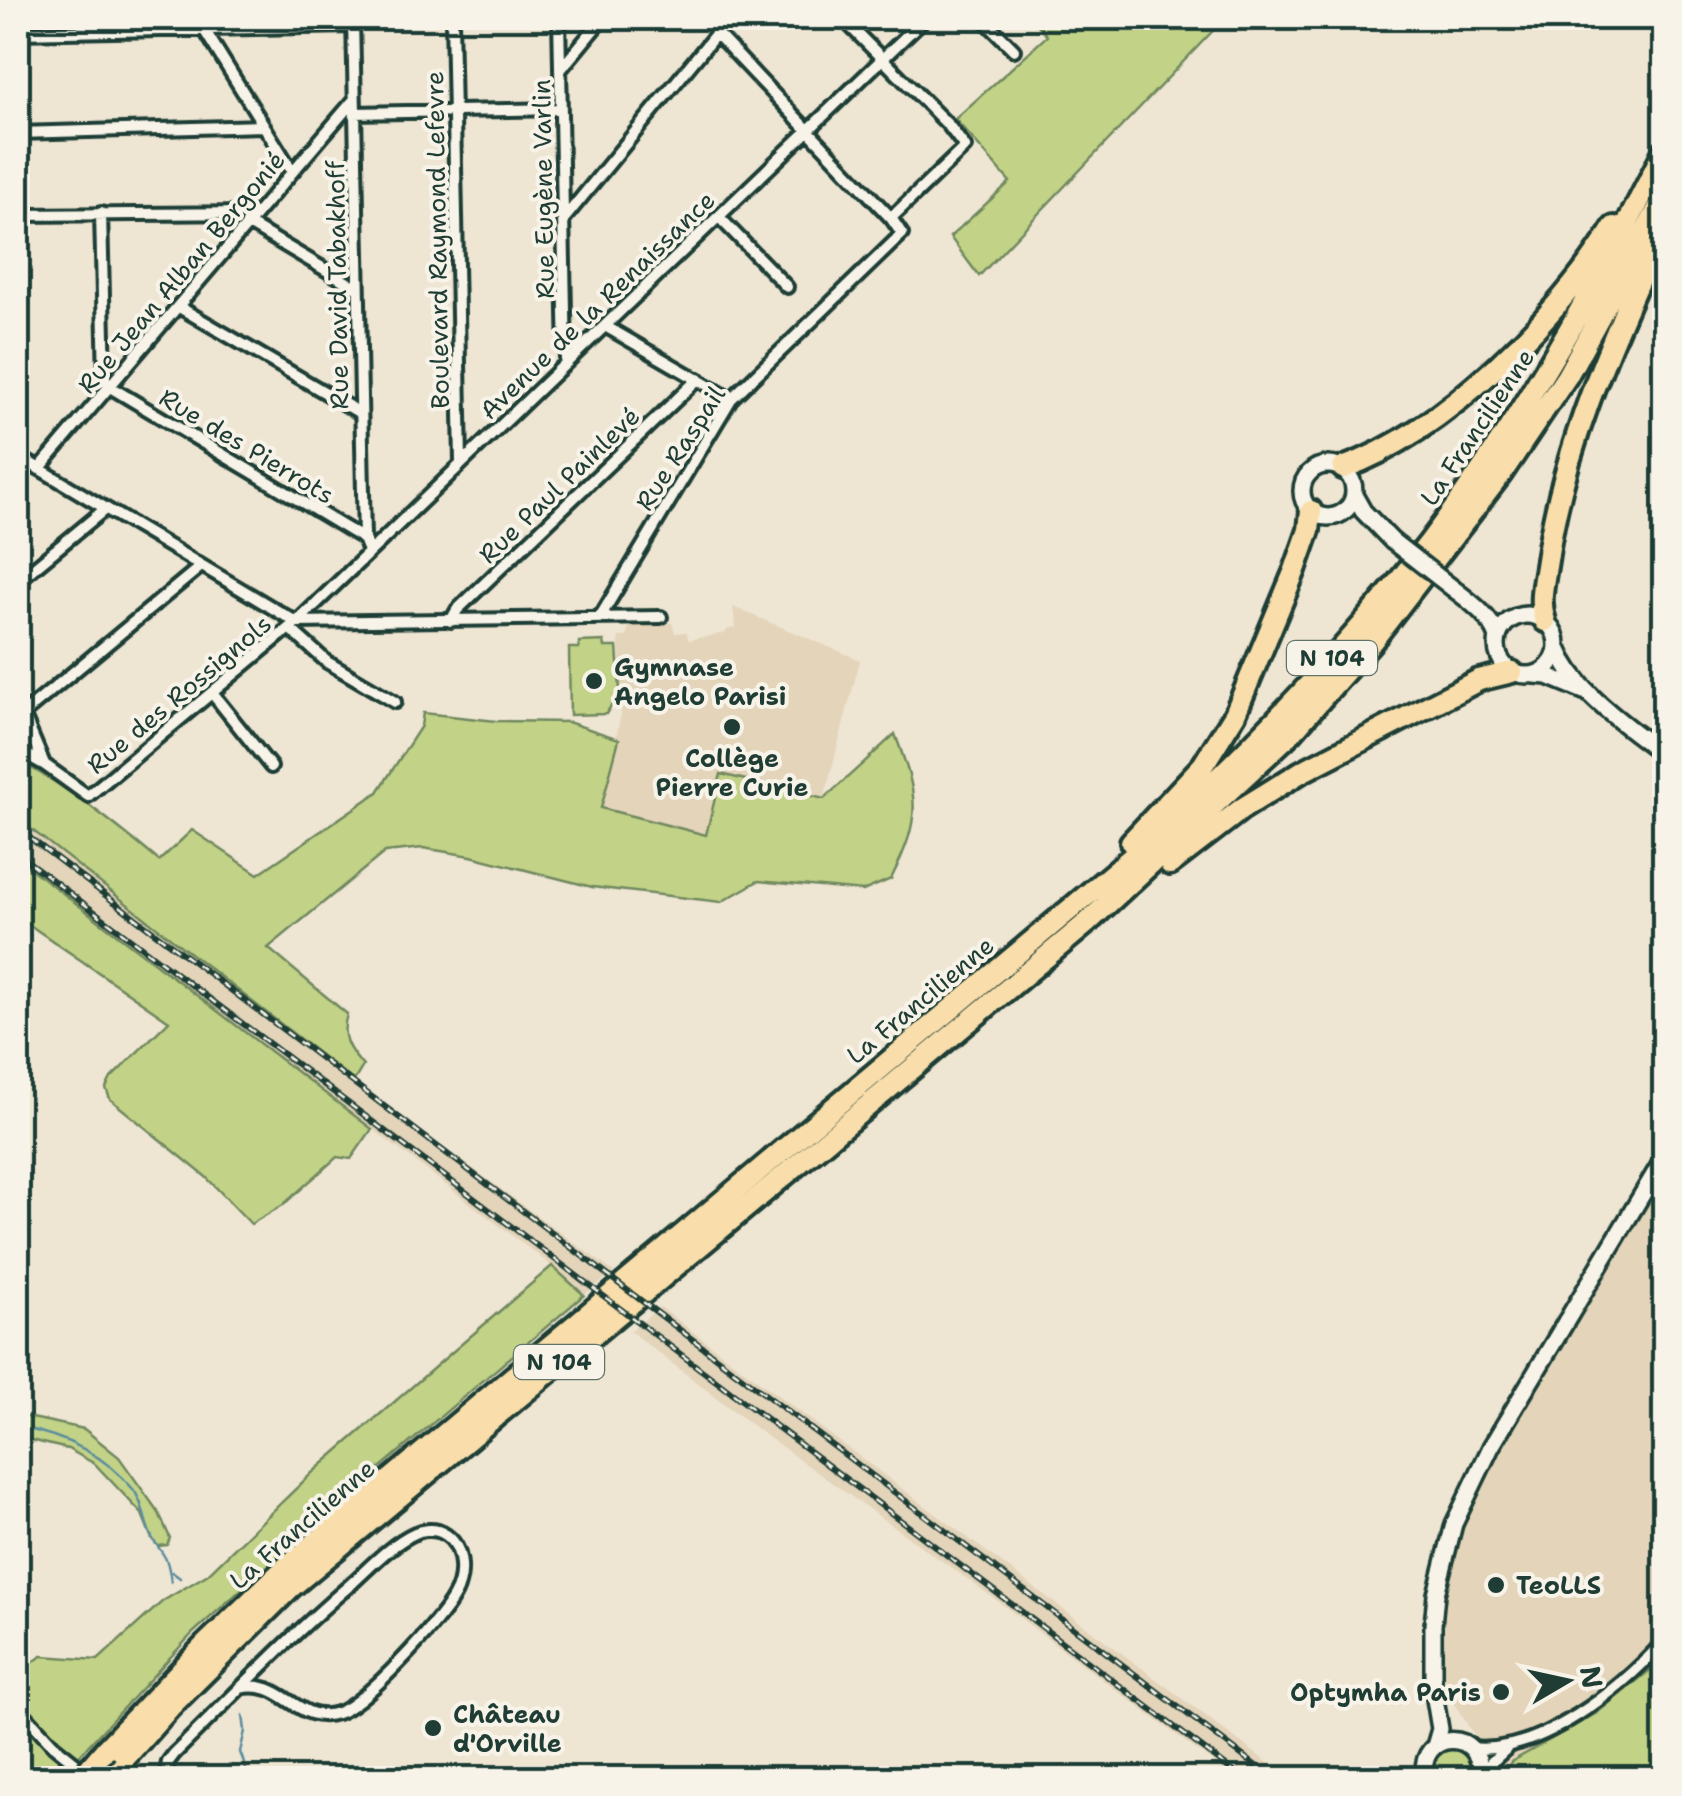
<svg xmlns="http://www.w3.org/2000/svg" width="1682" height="1796" font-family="'Shantell Sans',sans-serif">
<rect width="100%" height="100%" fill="#eee5d3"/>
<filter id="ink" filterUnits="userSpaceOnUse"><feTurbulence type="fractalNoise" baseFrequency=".01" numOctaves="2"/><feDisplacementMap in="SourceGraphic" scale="20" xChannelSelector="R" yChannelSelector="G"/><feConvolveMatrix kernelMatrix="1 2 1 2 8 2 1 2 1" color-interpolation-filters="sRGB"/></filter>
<g filter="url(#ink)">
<path fill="#e3d4ba" d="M 733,607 L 860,660 L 824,799 L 721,774 L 706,835 L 600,808 L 621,715 L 619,637 L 627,637 L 629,625 L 672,623 L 675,633 L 687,632 L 688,640 L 725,633 L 728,629 L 736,628 Z
M 18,819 L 387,1106 L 614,1272 L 584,1295 L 552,1266 L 18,859 Z
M 1664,1179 L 1664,1659 L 1597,1713 L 1511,1762 L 1501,1777 L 1449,1696 L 1433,1632 L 1456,1526 L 1537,1376 Z
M 660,1307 L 1288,1778 L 1234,1778 L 991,1596 L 765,1435 L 630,1331 Z"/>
<path fill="#c2d387" stroke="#70885e" stroke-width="2.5" d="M 1032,18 L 1225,18 L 979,276 L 950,237 L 1010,182 L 955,119 L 1047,36 Z
M 604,641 L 605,647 L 617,647 L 620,691 L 606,714 L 570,715 L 569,648 L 579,648 L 579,642 Z
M 423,713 L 496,721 L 568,722 L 619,739 L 601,808 L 706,835 L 721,774 L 824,799 L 895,734 C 919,798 922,817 891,879 L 863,891 L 758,881 L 721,902 L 592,887 L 471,856 L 423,848 L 385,852 L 268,948 L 347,1014 C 340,1037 348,1049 363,1066 L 354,1081 L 18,819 L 18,761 C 69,787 115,824 159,861 L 192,830 L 258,874 L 378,792 L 421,726 Z
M 18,859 L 372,1129 L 351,1159 L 337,1157 L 283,1205 L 251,1224 L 206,1177 L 110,1099 L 106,1088 L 111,1078 L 169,1021 L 18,917 Z
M 552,1266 L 584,1295 L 321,1518 L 193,1633 L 58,1778 L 18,1778 L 18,1672 L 42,1656 L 98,1660 L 163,1601 L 208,1574 L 312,1473 Z
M 18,1415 L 84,1429 L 119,1457 L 159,1513 L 170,1538 L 167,1545 L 158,1546 L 152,1539 L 142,1514 L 95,1464 L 68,1449 L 18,1437 Z
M 1664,1659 L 1664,1778 L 1502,1778 L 1511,1762 L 1597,1713 Z
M 1446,1748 L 1461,1748 L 1472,1757 L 1473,1778 L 1432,1778 L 1431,1763 Z"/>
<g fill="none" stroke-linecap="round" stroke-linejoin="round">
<path stroke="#5c8d9e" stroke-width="2.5" d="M 18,1427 C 62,1435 104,1454 133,1489 C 145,1504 144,1526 154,1541 C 166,1558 168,1559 171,1582
M 172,1572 L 180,1578
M 243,1715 L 245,1731 L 240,1752 L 249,1778"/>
<defs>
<path id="street" d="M 197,18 L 292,171
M 353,18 L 364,539 L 369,551
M 452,18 L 461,462
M 559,18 L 566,360
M 842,18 L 949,126 L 965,147 L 891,218
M 982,18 L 1014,50
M 18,33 L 353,26
M 561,69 L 603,18
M 354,113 L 560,109
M 18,133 L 264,126
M 101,213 L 105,379 L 110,387 L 364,539
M 18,215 L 256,213
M 719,217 L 787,287
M 563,220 L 729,18
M 247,223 L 358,289
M 179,307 L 360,413
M 605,326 L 731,399
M 18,456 L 296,622 L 661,617
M 39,469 L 353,101
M 18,581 L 104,510
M 600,617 L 731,399 L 902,234 L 891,218 L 716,33
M 451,621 L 457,610 L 698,379
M 289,628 L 327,662 L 395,702
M 212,693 L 271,767
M 18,702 L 44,764
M 23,714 L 200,567
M 18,750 L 45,765 L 88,796 L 301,618 L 925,18
M 18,1707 L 54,1746 L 94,1778
M 1471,1748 C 1539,1756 1622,1688 1664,1641
M 1481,1772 L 1506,1749
M 165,1778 L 168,1762 L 174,1754 C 232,1697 288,1638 350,1585 C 370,1567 391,1544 415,1533 C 421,1530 431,1529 438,1531 C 464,1540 466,1575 454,1596 C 441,1621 363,1706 337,1713 C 297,1726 283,1677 240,1688"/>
<path id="secondary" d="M1302 491a26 26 0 1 1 52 0a26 26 0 1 1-52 0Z
M 1354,495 L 1363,511 L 1392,541
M 1455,590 C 1472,603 1490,616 1498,637
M1497 645a30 30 0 1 1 60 0a30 30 0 1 1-60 0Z
M 1557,646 C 1576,694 1625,724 1664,755
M 1535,675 L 1548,676 L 1584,691
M 1435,1746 L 1440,1729 L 1433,1687 L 1433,1625 L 1436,1594 L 1454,1524 L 1491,1447 L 1664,1158
M 1425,1778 C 1416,1730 1485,1726 1480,1778"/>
<path id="highway" d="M 1343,468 C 1444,432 1558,318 1614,227
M 1545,621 C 1538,601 1544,581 1547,560 C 1563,448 1611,342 1657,239
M 1131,842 L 1203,765 L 1235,714 L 1295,570 L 1309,530 L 1311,511
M 1170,864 L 1243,808 L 1301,772 L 1479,680 L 1512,672
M 105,1750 L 206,1644 L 284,1569 L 1155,838 C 1277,725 1394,601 1487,462 C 1554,362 1611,259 1664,151
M 107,1778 L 170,1707 L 291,1587 L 1088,922 L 1292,732 L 1373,640 L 1501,474 L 1567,376 L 1664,198"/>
</defs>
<use href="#street" stroke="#1f3d34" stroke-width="18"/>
<use href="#secondary" stroke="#1f3d34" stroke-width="22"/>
<use href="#highway" stroke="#1f3d34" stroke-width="28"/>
<use href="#street" stroke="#f7f3e8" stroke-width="10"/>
<use href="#secondary" stroke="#f7f3e8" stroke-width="15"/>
<use href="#highway" stroke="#f9deab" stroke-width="20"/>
<defs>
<path id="rail" d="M 18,829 L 1272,1778
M 18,854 L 1242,1778"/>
</defs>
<use href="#rail" stroke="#1f3d34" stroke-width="6"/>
<use href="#rail" stroke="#f7f3e8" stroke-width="2.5" stroke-dasharray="8" stroke-linecap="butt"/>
<defs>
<path id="secondary-bridge" d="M 1392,541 L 1455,590"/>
<path id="highway-bridge" d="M 81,1778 L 105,1750"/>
</defs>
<use href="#secondary-bridge" stroke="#1f3d34" stroke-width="22" stroke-linecap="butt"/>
<use href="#highway-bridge" stroke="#1f3d34" stroke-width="28" stroke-linecap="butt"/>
<use href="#secondary-bridge" stroke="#f7f3e8" stroke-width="15"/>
<use href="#highway-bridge" stroke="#f9deab" stroke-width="20"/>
</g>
</g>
<g fill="#1f3d34" stroke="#f7f3e8" stroke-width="4">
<circle cx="594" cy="681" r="10"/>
<circle cx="732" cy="727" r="10"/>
<circle cx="1496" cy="1585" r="10"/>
<circle cx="1501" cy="1692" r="10"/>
<circle cx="433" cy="1728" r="10"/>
</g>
<g text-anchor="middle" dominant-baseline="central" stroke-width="8" stroke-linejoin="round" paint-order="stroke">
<g fill="#f7f3e8" stroke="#60746a" stroke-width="2.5">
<rect x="1287" y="641" width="90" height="34" rx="8"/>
<rect x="514" y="1345" width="90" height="34" rx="8"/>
</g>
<g font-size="22" font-weight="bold" fill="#1f3d34">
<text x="1332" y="658">N 104</text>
<text x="559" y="1362">N 104</text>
</g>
<g font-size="25" fill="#1f3d34" stroke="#f7f3e8">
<text transform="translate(543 189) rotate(-91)">Rue Eugène Varlin</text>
<text transform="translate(437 240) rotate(-91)">Boulevard Raymond Lefevre</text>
<text transform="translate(181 272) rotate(-50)">Rue Jean Alban Bergonié</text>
<text transform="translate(337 285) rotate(-91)">Rue David Tabakhoff</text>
<text transform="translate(597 305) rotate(-44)">Avenue de la Renaissance</text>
<text transform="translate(1477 427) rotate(-56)">La Francilienne</text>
<text transform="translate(247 446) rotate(31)">Rue des Pierrots</text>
<text transform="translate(680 448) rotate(-57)">Rue Raspail</text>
<text transform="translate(559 485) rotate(-44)">Rue Paul Painlevé</text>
<text transform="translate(179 694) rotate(-40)">Rue des Rossignols</text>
<text transform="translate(920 1000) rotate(-40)">La Francilienne</text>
<text transform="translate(302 1524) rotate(-41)">La Francilienne</text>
</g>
<g font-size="25" font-weight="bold" fill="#1f3d34" stroke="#f7f3e8" text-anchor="start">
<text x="614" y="667">Gymnase<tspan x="614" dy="29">Angelo Parisi</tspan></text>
<text x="732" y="758" text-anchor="middle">Collège<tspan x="732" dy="29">Pierre Curie</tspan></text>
<text x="1516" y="1585">TeoLLS</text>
<text x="1481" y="1692" text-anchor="end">Optymha Paris</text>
<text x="453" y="1714">Château<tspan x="453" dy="29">d'Orville</tspan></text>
</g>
</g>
<rect width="1682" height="1796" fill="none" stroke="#f7f3e8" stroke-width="60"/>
<rect x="30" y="30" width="1622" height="1736" fill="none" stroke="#1f3d34" stroke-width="4" filter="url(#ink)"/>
<g transform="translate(1567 1681) rotate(81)" stroke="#f7f3e8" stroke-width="8" paint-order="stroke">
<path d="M0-8L18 38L0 25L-18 38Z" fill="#1f3d34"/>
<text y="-15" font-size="28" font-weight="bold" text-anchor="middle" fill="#1f3d34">N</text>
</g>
</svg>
